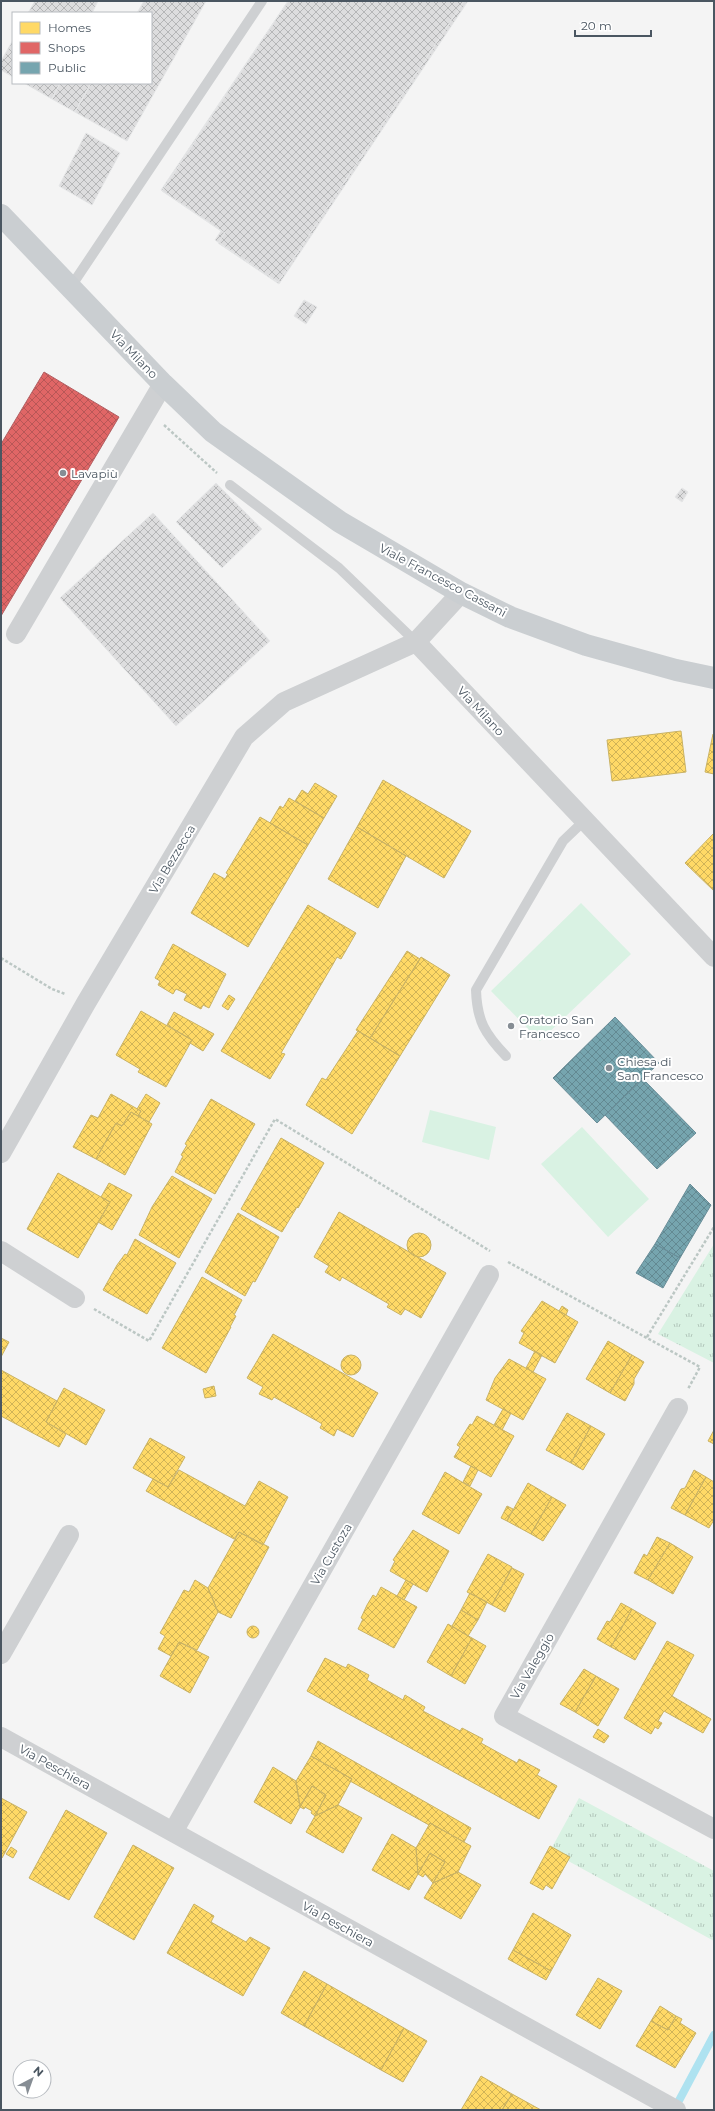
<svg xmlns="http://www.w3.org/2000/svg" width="715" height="2111" font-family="Montserrat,sans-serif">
<defs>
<pattern id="grass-tufts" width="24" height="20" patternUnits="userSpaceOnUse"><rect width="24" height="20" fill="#d9f2e3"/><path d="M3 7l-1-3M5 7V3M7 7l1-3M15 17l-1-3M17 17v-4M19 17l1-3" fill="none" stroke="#b2c7bb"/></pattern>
<pattern id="homes-cross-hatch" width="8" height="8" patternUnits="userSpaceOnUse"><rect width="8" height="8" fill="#ffd966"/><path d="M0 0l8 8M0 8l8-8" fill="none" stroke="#d0b357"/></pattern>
<pattern id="shops-cross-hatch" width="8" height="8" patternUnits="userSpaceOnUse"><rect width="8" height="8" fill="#e06666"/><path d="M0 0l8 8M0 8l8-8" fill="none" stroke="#b85757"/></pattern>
<pattern id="public-cross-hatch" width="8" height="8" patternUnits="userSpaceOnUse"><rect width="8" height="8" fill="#76a5af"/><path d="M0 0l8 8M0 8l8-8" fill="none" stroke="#638992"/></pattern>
<pattern id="building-cross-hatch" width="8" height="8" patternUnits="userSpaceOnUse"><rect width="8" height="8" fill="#ddddde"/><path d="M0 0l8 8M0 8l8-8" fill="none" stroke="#b5b6b7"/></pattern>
</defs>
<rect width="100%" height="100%" fill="#f4f4f4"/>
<path fill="url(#grass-tufts)" d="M 714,1244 L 714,1363 L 658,1334 Z
M 579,1798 L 714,1871 L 714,1941 L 550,1851 Z"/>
<path fill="#d9f2e3" d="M 581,903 L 631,954 L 540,1041 L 491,991 Z
M 430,1110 L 496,1127 L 489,1160 L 422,1142 Z
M 582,1127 L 649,1199 L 608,1237 L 541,1164 Z"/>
<path fill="url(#homes-cross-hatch)" stroke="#c9b264" d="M 681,731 L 686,772 L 612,781 L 607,740 Z
M 713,734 L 714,734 L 714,774 L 705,772 Z
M 383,780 L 471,831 L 444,878 L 357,827 Z
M 315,783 L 337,796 L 324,818 L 295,801 L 302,790 L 308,794 Z
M 289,798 L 324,818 L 308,845 L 270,823 L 280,806 L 283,808 Z
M 260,817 L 308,845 L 248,947 L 191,913 L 214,873 L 225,879 L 228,874 L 226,873 Z
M 357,827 L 406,856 L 378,908 L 328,879 Z
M 714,833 L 714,891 L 685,863 Z
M 308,905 L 356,933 L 341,959 L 337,957 L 332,966 L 281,1053 L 285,1054 L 270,1079 L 221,1051 Z
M 173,944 L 226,974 L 209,1008 L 203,1005 L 201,1009 L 184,1000 L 187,994 L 176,989 L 173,994 L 158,985 L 160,981 L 155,978 Z
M 407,951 L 420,959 L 370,1038 L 356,1030 Z
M 421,957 L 450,975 L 400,1056 L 370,1038 Z
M 229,995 L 235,999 L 228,1010 L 222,1006 Z
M 141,1011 L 192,1040 L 166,1087 L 138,1072 L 140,1069 L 116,1055 Z
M 174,1012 L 214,1034 L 203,1051 L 190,1043 L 192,1040 L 167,1025 Z
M 358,1031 L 400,1056 L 352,1134 L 306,1105 L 322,1078 L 326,1080 Z
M 111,1094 L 141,1111 L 138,1116 L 131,1112 L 122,1126 L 116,1123 L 96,1159 L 73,1147 L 91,1115 L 98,1118 Z
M 146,1094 L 160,1103 L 149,1122 L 138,1116 L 141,1111 L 137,1109 Z
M 211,1099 L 255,1124 L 215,1194 L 175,1172 L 183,1156 L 181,1155 L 187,1145 L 185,1144 Z
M 131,1112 L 152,1124 L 125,1175 L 96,1159 L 116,1123 L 122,1126 Z
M 281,1138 L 324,1163 L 298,1208 L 297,1207 L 282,1232 L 241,1209 Z
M 58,1173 L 110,1202 L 78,1258 L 27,1229 Z
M 172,1176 L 212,1199 L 179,1258 L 139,1235 L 152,1207 Z
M 109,1183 L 132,1195 L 112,1230 L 98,1222 L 110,1202 L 101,1197 Z
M 339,1212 L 446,1273 L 421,1318 L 405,1309 L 401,1315 L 387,1307 L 389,1304 L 342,1277 L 340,1281 L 325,1272 L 329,1266 L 314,1257 Z
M 238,1213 L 279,1237 L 255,1282 L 253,1281 L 245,1296 L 205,1272 Z
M407 1245a12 12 0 1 1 24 0a12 12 0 1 1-24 0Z
M 135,1239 L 176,1263 L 147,1314 L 103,1290 L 117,1265 L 125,1254 L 127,1255 Z
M 202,1277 L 242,1300 L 234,1315 L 236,1316 L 230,1327 L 231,1327 L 206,1373 L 162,1348 Z
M 542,1301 L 578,1322 L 555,1363 L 519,1343 L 524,1333 L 521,1331 Z
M 562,1306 L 568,1310 L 566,1315 L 559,1311 Z
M 273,1334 L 378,1393 L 353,1437 L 337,1429 L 334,1436 L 320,1428 L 322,1424 L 319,1422 L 274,1397 L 272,1400 L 259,1394 L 263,1387 L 247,1378 Z
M 1,1338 L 9,1342 L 1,1357 Z
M 608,1341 L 632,1355 L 610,1393 L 586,1379 Z
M 535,1351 L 542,1355 L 533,1372 L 526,1368 Z
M341 1365a10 10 0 1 1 20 0a10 10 0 1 1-20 0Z
M 632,1355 L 644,1362 L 634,1379 L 634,1384 L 625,1401 L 610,1393 Z
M 509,1359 L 546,1379 L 523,1420 L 486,1400 L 495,1378 Z
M 1,1370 L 57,1401 L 46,1422 L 66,1434 L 59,1447 L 1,1416 Z
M 214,1386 L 216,1396 L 205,1398 L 203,1389 Z
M 64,1388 L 105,1410 L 86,1445 L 46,1422 Z
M 503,1409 L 511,1413 L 502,1430 L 494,1425 Z
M 567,1413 L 591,1426 L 571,1463 L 546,1450 Z
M 477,1416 L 514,1436 L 491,1477 L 454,1457 L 460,1447 L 457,1445 L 470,1424 L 472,1425 Z
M 591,1426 L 605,1434 L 583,1470 L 571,1463 Z
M 714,1430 L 714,1444 L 708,1441 Z
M 150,1438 L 185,1457 L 168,1487 L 133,1468 Z
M 471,1466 L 478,1470 L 470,1486 L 463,1482 Z
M 179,1470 L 245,1506 L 259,1481 L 288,1497 L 263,1545 L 239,1532 L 234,1539 L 146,1491 L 153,1479 L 168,1487 Z
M 694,1470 L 706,1477 L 685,1515 L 671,1508 L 681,1489 L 685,1488 Z
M 445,1472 L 482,1494 L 459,1534 L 422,1514 Z
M 706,1477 L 714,1482 L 714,1520 L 709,1528 L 685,1515 Z
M 528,1483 L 552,1497 L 531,1534 L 507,1521 Z
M 552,1497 L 566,1505 L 543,1541 L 531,1534 Z
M 507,1506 L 513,1509 L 507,1521 L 501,1518 Z
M 413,1530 L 449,1551 L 427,1592 L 390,1571 L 395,1561 L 393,1560 Z
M 239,1532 L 269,1547 L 231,1618 L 218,1612 L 208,1588 Z
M 657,1537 L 670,1543 L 648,1580 L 634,1573 L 644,1554 L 647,1556 Z
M 670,1543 L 693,1557 L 673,1594 L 648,1580 Z
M 488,1554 L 512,1567 L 492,1605 L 467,1592 Z
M 512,1568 L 524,1574 L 505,1612 L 492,1605 Z
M 195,1580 L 208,1588 L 218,1612 L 197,1650 L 179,1642 L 171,1656 L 158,1649 L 165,1636 L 160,1633 L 184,1590 L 189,1592 Z
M 406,1580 L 413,1584 L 404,1600 L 397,1596 Z
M 381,1587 L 417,1607 L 394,1648 L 358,1629 L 363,1619 L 361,1618 L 367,1605 L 373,1595 L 376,1597 Z
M 470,1593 L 487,1602 L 478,1620 L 461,1610 Z
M 621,1603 L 632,1609 L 611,1647 L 597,1639 L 607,1621 L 610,1622 Z
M 632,1609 L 656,1623 L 635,1660 L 611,1647 Z
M 461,1610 L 478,1620 L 468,1636 L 452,1626 Z
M 448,1624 L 472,1638 L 451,1676 L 427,1662 Z
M247 1632a6 6 0 1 1 12 0a6 6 0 1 1-12 0Z
M 472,1638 L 486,1646 L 465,1684 L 451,1676 Z
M 667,1641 L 694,1655 L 672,1696 L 711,1719 L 703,1733 L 664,1711 L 658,1721 L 662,1723 L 658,1729 L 655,1727 L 651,1734 L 624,1718 Z
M 179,1642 L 209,1657 L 190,1693 L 160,1676 Z
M 325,1658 L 346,1668 L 348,1664 L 369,1675 L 367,1680 L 403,1700 L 405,1695 L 425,1707 L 423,1711 L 460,1731 L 462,1728 L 483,1739 L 481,1743 L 517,1763 L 519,1759 L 540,1770 L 537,1775 L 557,1786 L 539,1819 L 307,1691 Z
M 584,1669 L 596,1676 L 575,1712 L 560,1704 Z
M 596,1676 L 619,1689 L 598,1726 L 575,1712 Z
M 598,1729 L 609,1736 L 604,1743 L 593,1737 Z
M 318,1741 L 471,1828 L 464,1842 L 430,1823 L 429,1825 L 350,1781 L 352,1779 L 311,1756 Z
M 311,1756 L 352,1779 L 338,1805 L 315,1816 L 326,1795 L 312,1786 L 300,1807 L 296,1781 Z
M 273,1767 L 296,1781 L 300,1807 L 291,1824 L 254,1802 Z
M 312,1786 L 326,1795 L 315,1816 L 311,1813 L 312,1811 L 305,1807 L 304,1809 L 300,1807 Z
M 1,1798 L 27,1812 L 2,1858 L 1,1858 Z
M 338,1805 L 362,1818 L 343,1853 L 306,1832 L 315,1816 Z
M 66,1810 L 107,1833 L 69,1900 L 29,1878 Z
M 430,1823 L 471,1846 L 458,1872 L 433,1883 L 445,1862 L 430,1853 L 418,1874 L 416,1848 Z
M 392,1834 L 416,1848 L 418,1874 L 409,1890 L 372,1870 Z
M 133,1845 L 174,1868 L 134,1940 L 94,1917 Z
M 550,1846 L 570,1857 L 552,1889 L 546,1885 L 543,1890 L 530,1883 Z
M 11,1847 L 17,1851 L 13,1858 L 6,1854 Z
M 430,1853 L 445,1862 L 433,1883 L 425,1874 L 423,1877 L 418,1874 Z
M 458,1872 L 481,1885 L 461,1919 L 424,1898 L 433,1883 Z
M 194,1904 L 214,1916 L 211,1922 L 223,1929 L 246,1942 L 250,1937 L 270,1948 L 243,1996 L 167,1953 Z
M 533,1913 L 571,1935 L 551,1971 L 513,1950 Z
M 513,1950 L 551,1971 L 546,1980 L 508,1959 Z
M 304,1971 L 327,1984 L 304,2026 L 281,2013 Z
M 598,1978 L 622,1991 L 600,2029 L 576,2015 Z
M 327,1984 L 404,2028 L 381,2070 L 304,2026 Z
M 660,2006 L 676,2016 L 668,2030 L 651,2021 Z
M 676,2016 L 682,2019 L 680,2023 L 696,2033 L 675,2068 L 636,2046 L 651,2021 L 668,2030 Z
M 404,2028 L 427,2041 L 403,2082 L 381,2070 Z
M 481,2076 L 512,2094 L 502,2110 L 461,2110 Z
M 512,2094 L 541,2110 L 502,2110 Z"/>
<path fill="url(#shops-cross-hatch)" stroke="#b36164" d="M 44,372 L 119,417 L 1,616 L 1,444 Z"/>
<path fill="url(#public-cross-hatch)" stroke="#698d98" d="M 615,1017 L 659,1063 L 597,1123 L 553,1078 Z
M 643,1079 L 696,1133 L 657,1169 L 605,1115 Z
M 690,1184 L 711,1205 L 680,1258 L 655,1244 Z
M 655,1244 L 680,1258 L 663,1288 L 636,1273 Z"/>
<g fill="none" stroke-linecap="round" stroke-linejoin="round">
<path stroke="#aee2f0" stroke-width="8" d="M 674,2110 L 714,2035"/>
</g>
<path fill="url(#building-cross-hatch)" stroke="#e5e6e7" d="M 35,1 L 98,1 L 92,13 L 28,13 Z
M 144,1 L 206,1 L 127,141 L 75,112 L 91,83 L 151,83 L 151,13 L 137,13 Z
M 288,1 L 468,1 L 279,284 L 218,243 L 225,233 L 161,190 Z
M 288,1 L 464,1 L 278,282 L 215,240 L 221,231 L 162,191 Z
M 13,40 L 13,77 L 1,70 L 1,61 Z
M 24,83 L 60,83 L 52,99 Z
M 60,83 L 91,83 L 75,112 L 52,99 Z
M 86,133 L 120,153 L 92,205 L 59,186 Z
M 304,300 L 317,307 L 306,324 L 294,316 Z
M 216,483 L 262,529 L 222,568 L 176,522 Z
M 682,488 L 688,492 L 682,502 L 675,497 Z
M 153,513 L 270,641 L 176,726 L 60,598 Z"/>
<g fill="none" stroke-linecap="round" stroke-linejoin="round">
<path stroke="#bcc7c4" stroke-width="2.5" stroke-dasharray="3 2" stroke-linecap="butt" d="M 164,425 L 217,473
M 1,958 L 52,989 L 65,994
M 508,1262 L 700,1367 L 688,1389
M 94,1309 L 149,1341 L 275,1119 L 490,1251
M 647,1337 L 714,1227"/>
<path stroke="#ced0d2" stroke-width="10" d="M 70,288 L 262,1
M 230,485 L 339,568 L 416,642
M 506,1056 C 485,1034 477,1021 476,990 L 563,841 L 585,820"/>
<path stroke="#ced0d2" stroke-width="20" d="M 16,634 L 163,384
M 416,642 L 714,957
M 1,1153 L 86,1003 L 244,737 L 284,702 L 416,642 L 461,593
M 1,1251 L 75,1298
M 678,1408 L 504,1716 L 714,1829
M 1,1654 L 69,1535
M 1,1737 L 676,2110
M 173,1832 L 489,1275"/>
<path stroke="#caced1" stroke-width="22" d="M 1,215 L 163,384 L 213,432 L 340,522 L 461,593 L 510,617 L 586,645 L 676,670 L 714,678"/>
</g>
<g fill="#868d94" stroke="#fff" stroke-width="1.5">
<circle cx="63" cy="473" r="4"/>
<circle cx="511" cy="1026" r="4"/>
<circle cx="609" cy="1068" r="4"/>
</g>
<g text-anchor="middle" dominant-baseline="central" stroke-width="4" stroke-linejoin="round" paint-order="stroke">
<g font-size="12" fill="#4a5661" stroke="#fff">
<text transform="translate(134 354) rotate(46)">Via Milano</text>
<text transform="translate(443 580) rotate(28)">Viale Francesco Cassani</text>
<text transform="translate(481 711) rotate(47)">Via Milano</text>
<text transform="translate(172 859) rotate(-59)">Via Bezzecca</text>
<text transform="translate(331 1554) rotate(-60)">Via Custoza</text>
<text transform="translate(532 1666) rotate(-60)">Via Valeggio</text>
<text transform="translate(55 1767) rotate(29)">Via Peschiera</text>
<text transform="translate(338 1924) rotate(29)">Via Peschiera</text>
</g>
<g font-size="12" fill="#4a5661" stroke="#fff" text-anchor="start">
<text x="71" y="473">Lavapiù</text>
<text x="519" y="1019">Oratorio San<tspan x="519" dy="14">Francesco</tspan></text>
<text x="617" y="1061">Chiesa di<tspan x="617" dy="14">San Francesco</tspan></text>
</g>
</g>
<rect width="715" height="2111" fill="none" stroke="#4a5661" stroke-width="4"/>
<rect x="12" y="12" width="140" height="72" fill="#ffffff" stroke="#b7bbc0"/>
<rect x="20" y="22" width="20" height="12" fill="#ffd966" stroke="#b7bbc0"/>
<text x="48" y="32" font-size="12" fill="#4a5661">Homes</text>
<rect x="20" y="42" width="20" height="12" fill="#e06666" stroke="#b7bbc0"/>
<text x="48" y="52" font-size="12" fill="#4a5661">Shops</text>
<rect x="20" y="62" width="20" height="12" fill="#76a5af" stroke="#b7bbc0"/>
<text x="48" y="72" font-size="12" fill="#4a5661">Public</text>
<g transform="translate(32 2079) rotate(41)"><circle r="19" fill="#ffffff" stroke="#b7bbc0"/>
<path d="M0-3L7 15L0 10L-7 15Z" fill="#868d94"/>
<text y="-6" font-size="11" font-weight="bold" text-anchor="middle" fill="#4a5661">N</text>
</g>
<path d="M575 30v6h76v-6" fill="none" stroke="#4a5661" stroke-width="2"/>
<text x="581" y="30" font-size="12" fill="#4a5661" stroke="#ffffff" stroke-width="3" paint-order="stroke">20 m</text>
</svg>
